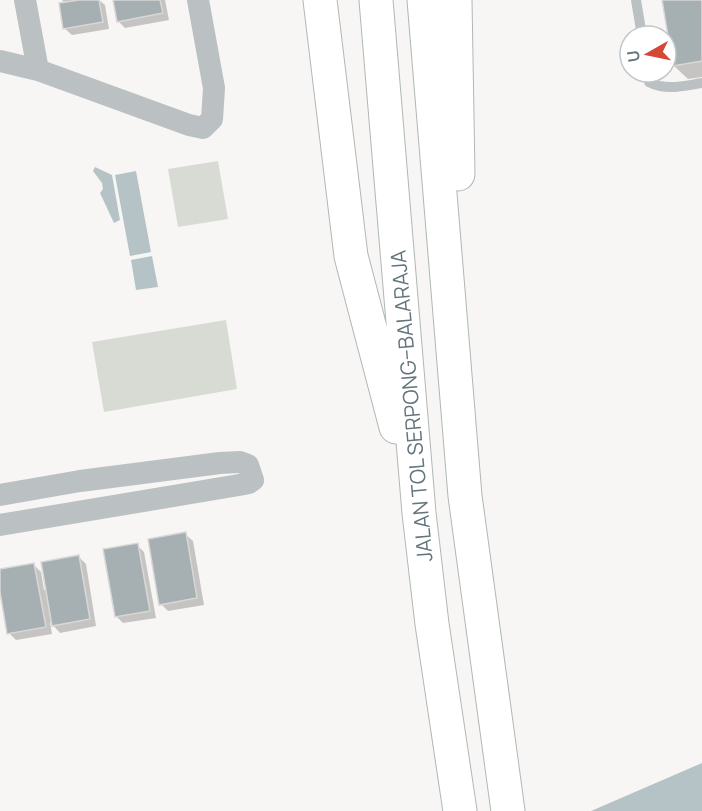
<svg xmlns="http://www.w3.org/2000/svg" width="702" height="811" font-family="Manrope,sans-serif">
<rect width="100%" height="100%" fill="#f7f6f4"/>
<path fill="#d7dbd3" d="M 218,161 L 228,219 L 178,227 L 168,169 Z
M 226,320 L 237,389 L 104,412 L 92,342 Z"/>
<path fill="#b6c3c6" d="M 95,167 L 112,175 L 120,220 L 114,223 L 100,193 L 103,189 L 102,183 L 93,171 Z
M 136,171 L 151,252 L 130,256 L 115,175 Z
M 152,256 L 158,287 L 136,290 L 131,260 Z
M 702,763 L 702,811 L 591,811 Z"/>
<path fill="#0003" d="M 62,0 L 99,0 L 105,5 L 109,29 L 72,35 L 64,28 L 66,4 Z
M 115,0 L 165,0 L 169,20 L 125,28 L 118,21 Z
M 663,0 L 702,0 L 702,77 L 688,79 L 674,66 Z
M 185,534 L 193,541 L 204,605 L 168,611 L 161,604 Z
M 137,545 L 144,552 L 156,618 L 123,623 L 116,616 Z
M 79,557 L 86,564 L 96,626 L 60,633 L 50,622 L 52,634 L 16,640 L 9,633 L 0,583 L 0,570 L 34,565 L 41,572 L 44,590 L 47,589 Z"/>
<path fill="#a6afb2" stroke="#d8d8d6" stroke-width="1.5" d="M 79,0 L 99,0 L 103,22 L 63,29 L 59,3 Z
M 113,0 L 160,0 L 163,13 L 117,22 Z
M 662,0 L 702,0 L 702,61 L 673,66 Z
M 186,532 L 197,598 L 159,605 L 148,539 Z
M 138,543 L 150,611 L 115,617 L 103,549 Z
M 79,555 L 90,619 L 52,626 L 41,562 Z
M 34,563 L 46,627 L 7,634 L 0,592 L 0,569 Z"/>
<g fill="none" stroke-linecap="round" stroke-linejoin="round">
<defs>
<path id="motorway" d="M 320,0 L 351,256 L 396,427
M 376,0 L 419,513 L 432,624 L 460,811
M 424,0 L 465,496 L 508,811
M 455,0 L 458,174"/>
</defs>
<use href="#motorway" stroke="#b1b6b8" stroke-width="35"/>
<path stroke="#bbc1c3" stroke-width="10" d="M 636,0 L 642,36
M 647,72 L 649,82 C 666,91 683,86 702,83"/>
<path stroke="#bbc1c3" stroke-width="22" d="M 25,0 L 38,70
M 0,61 L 38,70 L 189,125 L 203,128 L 212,119 L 214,88 L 198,0
M 0,495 L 80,481 L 220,463 L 240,462 L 248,465 L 253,480 L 249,483 L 239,485 L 0,525"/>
<use href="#motorway" stroke="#fff" stroke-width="33"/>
</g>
<g text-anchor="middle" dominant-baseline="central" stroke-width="6" stroke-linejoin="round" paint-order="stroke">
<g font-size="21" fill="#64757c" stroke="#fff">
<text transform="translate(411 406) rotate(-95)">JALAN TOL SERPONG–BALARAJA</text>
</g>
</g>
<g transform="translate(648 54) rotate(261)"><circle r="28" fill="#ffffff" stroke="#c1c8cb" stroke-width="1.5"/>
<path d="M0-4.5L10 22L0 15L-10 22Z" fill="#d54835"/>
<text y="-9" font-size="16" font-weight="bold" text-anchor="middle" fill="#64757c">U</text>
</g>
</svg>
